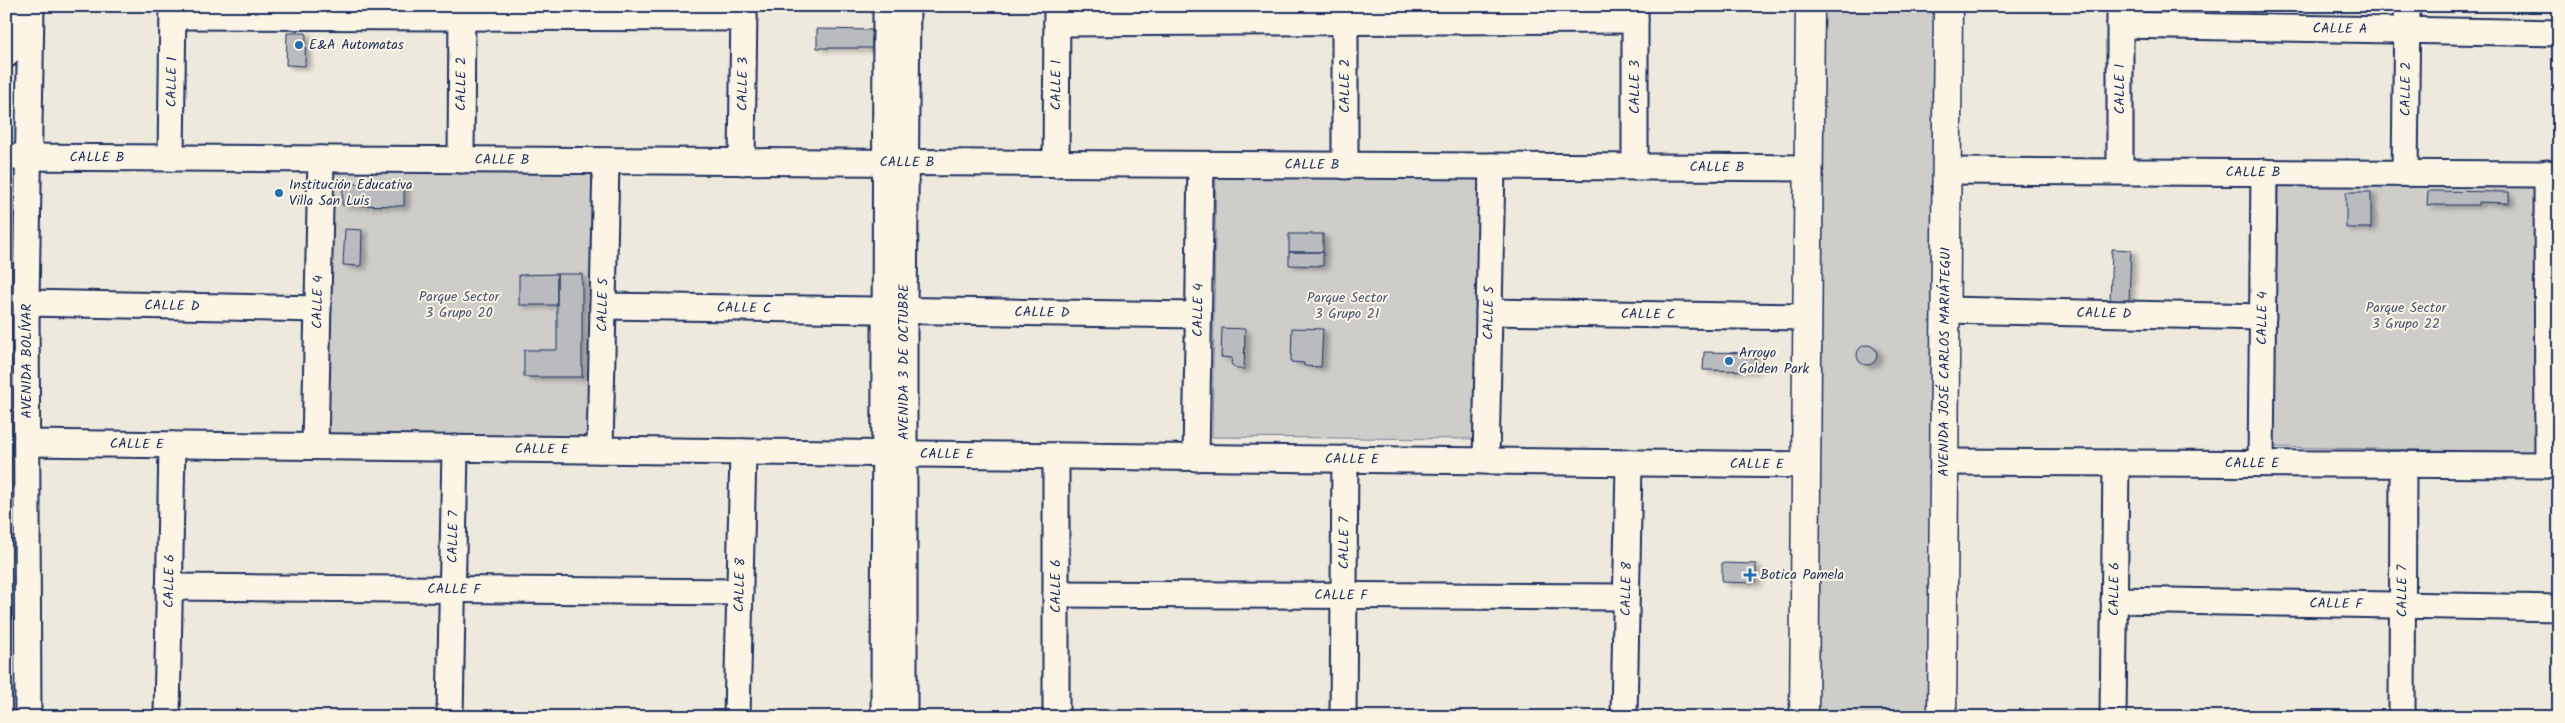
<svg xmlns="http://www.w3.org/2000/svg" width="2565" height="723" font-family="Kalam,sans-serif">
<defs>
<filter id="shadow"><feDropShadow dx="5.5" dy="3" stdDeviation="2.5" flood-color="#0004"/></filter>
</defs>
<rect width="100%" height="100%" fill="#eee9dd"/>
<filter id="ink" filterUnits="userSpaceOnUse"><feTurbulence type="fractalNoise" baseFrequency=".02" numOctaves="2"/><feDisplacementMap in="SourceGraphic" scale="10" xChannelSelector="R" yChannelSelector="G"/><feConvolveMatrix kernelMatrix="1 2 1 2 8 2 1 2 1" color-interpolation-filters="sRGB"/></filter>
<g filter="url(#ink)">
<path fill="#cfcdca" stroke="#757e94" d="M 1823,6 L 1936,6 L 1933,717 L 1817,717 Z
M 327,169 L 593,170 L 593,441 L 322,439 Z
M 1216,174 L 1482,176 L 1478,439 L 1212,437 Z
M 2278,186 L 2536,186 L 2535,452 L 2273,447 Z"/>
<path fill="#babbbe" stroke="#1b2f5e" filter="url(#shadow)" d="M 1360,6 L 1389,6 L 1389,8 Z
M 817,29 L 872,30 L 872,48 L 817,48 Z
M 287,33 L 306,33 L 305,66 L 286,65 Z
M 343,184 L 404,184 L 404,206 L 342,205 Z
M 2428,191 L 2509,192 L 2509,203 L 2478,202 L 2478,205 L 2427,205 Z
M 2346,192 L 2371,192 L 2371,228 L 2346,228 Z
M 345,229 L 362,230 L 361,266 L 343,265 Z
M 1289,234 L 1323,234 L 1323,252 L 1289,252 Z
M 2112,249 L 2131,250 L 2129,303 L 2110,302 Z
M 1289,252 L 1323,252 L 1323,266 L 1289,265 Z
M 557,274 L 582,274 L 582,377 L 524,377 L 524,350 L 557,350 Z
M 557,274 L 557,305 L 519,305 L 519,275 Z
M 1222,328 L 1245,329 L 1244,369 L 1237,369 L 1231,364 L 1232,358 L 1221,357 Z
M 1292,328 L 1323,329 L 1321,367 L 1304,366 L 1304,363 L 1291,362 Z
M1857 355a10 10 0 1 1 20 0a10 10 0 1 1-20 0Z
M 1704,352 L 1755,353 L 1755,371 L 1703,370 Z
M 1722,563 L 1756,564 L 1756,583 L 1722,582 Z"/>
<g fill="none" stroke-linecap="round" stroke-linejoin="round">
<defs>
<g id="minor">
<path d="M 1635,6 L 1635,167"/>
<path d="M 173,16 L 744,18"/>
<path d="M 1057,23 L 1635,20"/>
<path id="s1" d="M 2120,25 L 2559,33"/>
<path d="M 6,55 L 7,6"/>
<path id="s2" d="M 6,157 L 1808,168"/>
<path id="s3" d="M 171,158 L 173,6"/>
<path id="s4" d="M 461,160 L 462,6"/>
<path id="s5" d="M 742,162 L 744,6"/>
<path id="s6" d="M 1056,164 L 1057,6"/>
<path d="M 1345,166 L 1345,6"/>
<path id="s7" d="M 1947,171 L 2559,174"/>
<path d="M 2120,171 L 2120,6"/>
<path id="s8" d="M 2405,173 L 2407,6"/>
<path d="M 2547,173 L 2548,465"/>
<path id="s9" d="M 26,303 L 318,309"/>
<path id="s10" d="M 603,306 L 1198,315"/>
<path id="s11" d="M 1945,310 L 2263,317"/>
<path id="s12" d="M 1489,312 L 1807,317"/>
<path id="s13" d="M 27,443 L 1806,465"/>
<path id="s14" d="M 315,446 L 321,159"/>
<path id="s15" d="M 600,450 L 606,161"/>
<path id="s16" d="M 1196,458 L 1201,165"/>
<path id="s17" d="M 1486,461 L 1492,166"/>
<path id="s18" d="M 1944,462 L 2559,465"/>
<path id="s19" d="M 2261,463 L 2264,172"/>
<path id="s20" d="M 169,587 L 740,592"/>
<path id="s21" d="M 1056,594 L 1626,597"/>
<path id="s22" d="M 2114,600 L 2559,608"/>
<path d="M 28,717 L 26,303 L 31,6"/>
<path id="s23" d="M 167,717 L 172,445"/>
<path id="s24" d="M 450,717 L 455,448"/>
<path id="s25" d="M 737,717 L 743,452"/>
<path d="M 884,717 L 886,6"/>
<path id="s26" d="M 904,717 L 904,310 L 907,6"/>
<path d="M 1056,717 L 1056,456"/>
<path id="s27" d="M 1343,717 L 1345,459"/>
<path id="s28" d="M 1624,717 L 1629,463"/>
<path id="s29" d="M 2113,717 L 2116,463"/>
<path id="s30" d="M 2402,717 L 2403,464"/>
</g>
<g id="major">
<path d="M 1804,717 L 1810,6"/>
<path id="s31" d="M 1942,717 L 1948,6"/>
</g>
</defs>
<use href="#minor" stroke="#1b2f5e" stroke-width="29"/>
<use href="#major" stroke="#1b2f5e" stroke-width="31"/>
<use href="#minor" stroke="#fcf5e5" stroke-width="25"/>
<use href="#major" stroke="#fcf5e5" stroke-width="28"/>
</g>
</g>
<g fill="#1f6fb2" stroke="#fcf5e5" stroke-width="2">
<circle cx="299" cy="45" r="5"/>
<circle cx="279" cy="193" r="5"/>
<circle cx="1729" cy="361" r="5"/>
<path d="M1747.5 567.5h5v5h5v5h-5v5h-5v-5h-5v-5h5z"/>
</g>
<g text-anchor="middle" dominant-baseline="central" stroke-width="4" stroke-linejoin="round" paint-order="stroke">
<g font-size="14" fill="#1b2f5e" stroke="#fcf5e5">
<text stroke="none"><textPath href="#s1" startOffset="220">CALLE A</textPath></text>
<text stroke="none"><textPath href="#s3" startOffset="76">CALLE 1</textPath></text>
<text stroke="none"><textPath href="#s4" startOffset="76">CALLE 2</textPath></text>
<text stroke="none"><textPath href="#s5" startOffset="78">CALLE 3</textPath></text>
<text stroke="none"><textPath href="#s6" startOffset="79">CALLE 1</textPath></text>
<text transform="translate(1345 86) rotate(-90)">CALLE 2</text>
<text transform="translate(1635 87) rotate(-90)">CALLE 3</text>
<text transform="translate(2120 89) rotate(-90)">CALLE 1</text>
<text stroke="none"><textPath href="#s8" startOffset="84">CALLE 2</textPath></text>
<text stroke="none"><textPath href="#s2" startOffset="91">CALLE B</textPath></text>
<text stroke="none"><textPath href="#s2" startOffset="496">CALLE B</textPath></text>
<text stroke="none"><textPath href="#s2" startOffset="901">CALLE B</textPath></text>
<text stroke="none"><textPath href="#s2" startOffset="1306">CALLE B</textPath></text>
<text stroke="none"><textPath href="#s2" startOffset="1711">CALLE B</textPath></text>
<text stroke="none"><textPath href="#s7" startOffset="306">CALLE B</textPath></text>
<text stroke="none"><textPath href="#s14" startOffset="144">CALLE 4</textPath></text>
<text stroke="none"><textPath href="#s9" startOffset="146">CALLE D</textPath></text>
<text stroke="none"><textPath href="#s15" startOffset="145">CALLE 5</textPath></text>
<text stroke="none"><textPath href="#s10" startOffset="141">CALLE C</textPath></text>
<text stroke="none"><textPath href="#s16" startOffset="148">CALLE 4</textPath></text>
<text stroke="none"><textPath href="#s10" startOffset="439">CALLE D</textPath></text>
<text stroke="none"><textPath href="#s17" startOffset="148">CALLE 5</textPath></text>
<text stroke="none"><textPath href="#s12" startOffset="159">CALLE C</textPath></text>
<text stroke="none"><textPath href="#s11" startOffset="159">CALLE D</textPath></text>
<text stroke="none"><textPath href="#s19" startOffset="145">CALLE 4</textPath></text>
<text transform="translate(27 361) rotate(-90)">AVENIDA BOLÍVAR</text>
<text stroke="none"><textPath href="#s26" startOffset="355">AVENIDA 3 DE OCTUBRE</textPath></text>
<text stroke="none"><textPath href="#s31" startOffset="355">AVENIDA JOSÉ CARLOS MARIÁTEGUI</textPath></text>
<text stroke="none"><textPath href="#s13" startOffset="110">CALLE E</textPath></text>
<text stroke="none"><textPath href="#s13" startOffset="515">CALLE E</textPath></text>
<text stroke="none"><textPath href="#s13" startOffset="920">CALLE E</textPath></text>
<text stroke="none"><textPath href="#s13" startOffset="1325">CALLE E</textPath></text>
<text stroke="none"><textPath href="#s18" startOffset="308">CALLE E</textPath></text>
<text stroke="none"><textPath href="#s13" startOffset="1730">CALLE E</textPath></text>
<text stroke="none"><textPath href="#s24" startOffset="180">CALLE 7</textPath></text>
<text stroke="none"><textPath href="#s27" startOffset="174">CALLE 7</textPath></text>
<text stroke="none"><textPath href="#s23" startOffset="136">CALLE 6</textPath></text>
<text stroke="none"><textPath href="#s25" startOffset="132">CALLE 8</textPath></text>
<text transform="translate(1056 586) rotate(-90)">CALLE 6</text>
<text stroke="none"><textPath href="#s20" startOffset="285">CALLE F</textPath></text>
<text stroke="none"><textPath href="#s28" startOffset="128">CALLE 8</textPath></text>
<text stroke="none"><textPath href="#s29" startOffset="128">CALLE 6</textPath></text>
<text stroke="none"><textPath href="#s30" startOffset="126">CALLE 7</textPath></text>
<text stroke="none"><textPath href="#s21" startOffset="285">CALLE F</textPath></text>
<text stroke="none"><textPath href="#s22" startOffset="222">CALLE F</textPath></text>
</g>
<g font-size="14" fill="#1b2f5e" stroke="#fcf5e5" text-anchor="start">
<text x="309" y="45">E&amp;A Automatas</text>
<text x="289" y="185">Institución Educativa<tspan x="289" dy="16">Villa San Luis</tspan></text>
<text x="1739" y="353">Arroyo<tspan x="1739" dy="16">Golden Park</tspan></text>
<text x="1760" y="575">Botica Pamela</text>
</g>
<g font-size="14" fill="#485679" stroke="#fcf5e5">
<text x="459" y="297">Parque Sector<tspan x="459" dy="16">3 Grupo 20</tspan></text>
<text x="1347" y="298">Parque Sector<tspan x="1347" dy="16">3 Grupo 21</tspan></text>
<text x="2406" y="308">Parque Sector<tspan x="2406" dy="16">3 Grupo 22</tspan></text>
</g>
</g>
<rect width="2565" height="723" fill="none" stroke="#fcf5e5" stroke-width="25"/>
<rect x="12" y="12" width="2540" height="698" fill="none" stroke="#1b2f5e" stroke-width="2" filter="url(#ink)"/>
</svg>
